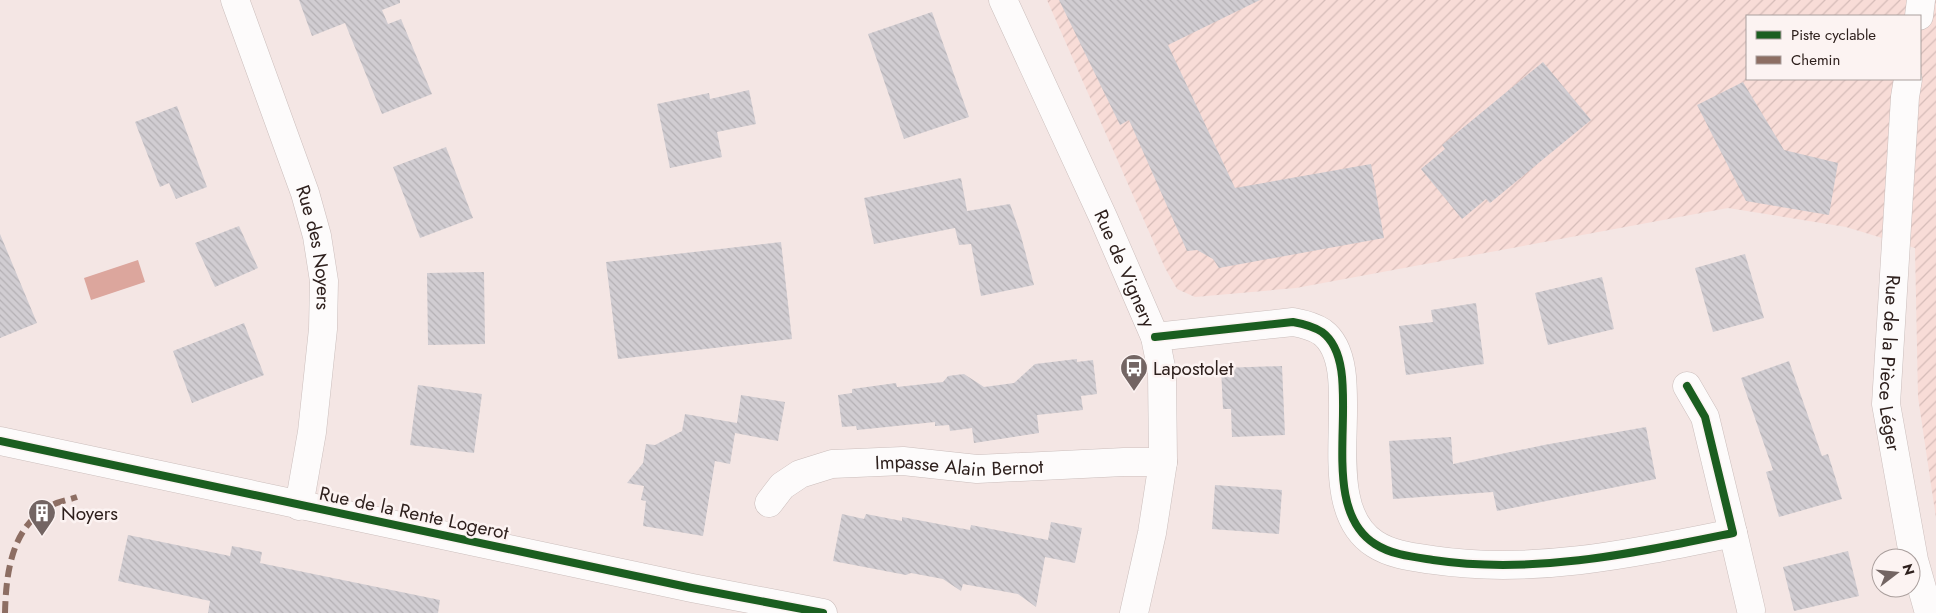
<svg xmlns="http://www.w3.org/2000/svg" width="1936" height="613" font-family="Jost,sans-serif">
<defs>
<pattern id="industrial-furrows" width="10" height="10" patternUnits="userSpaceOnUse" patternTransform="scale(1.25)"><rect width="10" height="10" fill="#f8dcd7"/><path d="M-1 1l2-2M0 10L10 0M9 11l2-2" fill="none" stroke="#d5bcb8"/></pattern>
<pattern id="building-back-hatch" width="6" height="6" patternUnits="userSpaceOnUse" patternTransform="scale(1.25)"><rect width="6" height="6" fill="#d1cdd2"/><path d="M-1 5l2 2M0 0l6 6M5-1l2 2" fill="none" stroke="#b4b0b4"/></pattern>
</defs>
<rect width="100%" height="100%" fill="#f4e6e4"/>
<path fill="url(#industrial-furrows)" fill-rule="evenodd" d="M 1047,0 L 1936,0 L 1936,518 L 1918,397 L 1915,248 L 1846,227 L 1728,208 L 1296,288 L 1195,297 L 1177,289 L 1165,268 ZM 1747,16 L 1920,16 L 1920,79 L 1747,79 Z"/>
<path fill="#dca69d" d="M 138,260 L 145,282 L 91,300 L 84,278 Z"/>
<path fill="url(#building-back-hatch)" d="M 299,0 L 400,0 L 400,3 L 382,10 L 388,24 L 401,19 L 432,94 L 382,114 L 345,23 L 312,36 Z
M 1059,0 L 1260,0 L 1168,45 L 1235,188 L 1371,164 L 1384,238 L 1219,268 L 1213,259 L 1197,250 L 1187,251 L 1129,120 L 1120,125 Z
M 932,12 L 969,117 L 904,139 L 868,34 Z
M 1543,62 L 1591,120 L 1490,203 L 1486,199 L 1462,219 L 1421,169 L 1445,149 L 1442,145 Z
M 1743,82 L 1784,150 L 1838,163 L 1829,215 L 1746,201 L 1697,105 Z
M 749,90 L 756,124 L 717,132 L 722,157 L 670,168 L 657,104 L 709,93 L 710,99 Z
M 177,106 L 207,187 L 176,199 L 169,183 L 160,187 L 135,122 Z
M 446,147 L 473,218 L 420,238 L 393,167 Z
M 961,178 L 967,211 L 1010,204 L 1021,236 L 1034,285 L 981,296 L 971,244 L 959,245 L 955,228 L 874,244 L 864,198 Z
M 239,226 L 258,268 L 215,287 L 195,243 Z
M 0,234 L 37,323 L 0,338 Z
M 781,242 L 792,339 L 618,359 L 606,262 Z
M 1745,254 L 1764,318 L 1713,332 L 1695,268 Z
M 484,272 L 485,344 L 428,345 L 427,273 Z
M 1602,277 L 1614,329 L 1548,345 L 1535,293 Z
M 1476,303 L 1484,364 L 1406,375 L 1399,326 L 1433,322 L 1431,310 Z
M 244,323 L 264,375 L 192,403 L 173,351 Z
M 1077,359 L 1077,362 L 1093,360 L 1097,394 L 1081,396 L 1083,410 L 1037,415 L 1039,433 L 974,443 L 972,428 L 950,431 L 949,425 L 935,426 L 935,422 L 857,430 L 856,426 L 842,427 L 838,395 L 852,393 L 852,389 L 896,383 L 897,387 L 943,382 L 948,376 L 964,374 L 984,387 L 1014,383 L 1035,364 Z
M 1789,361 L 1822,456 L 1828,454 L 1842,499 L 1779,517 L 1766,472 L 1773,470 L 1741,378 Z
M 1282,366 L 1285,435 L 1232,437 L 1231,409 L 1223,409 L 1221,368 Z
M 418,385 L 482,394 L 474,453 L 410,445 Z
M 741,395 L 785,402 L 778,441 L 735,433 L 730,464 L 715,461 L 703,536 L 643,526 L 646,501 L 641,500 L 644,486 L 627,483 L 643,463 L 646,444 L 655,445 L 682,431 L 685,414 L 737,423 Z
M 1646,427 L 1656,479 L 1497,511 L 1493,492 L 1393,499 L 1389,441 L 1451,437 L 1453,464 L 1544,445 Z
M 1215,485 L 1282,490 L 1279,534 L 1212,529 Z
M 842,514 L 864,519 L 866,514 L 902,521 L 902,517 L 970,530 L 971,525 L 1048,540 L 1051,522 L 1082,528 L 1075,563 L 1045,557 L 1036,607 L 1018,594 L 963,584 L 961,591 L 943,579 L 911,573 L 906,575 L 833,561 Z
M 128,535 L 230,556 L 232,546 L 262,552 L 260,563 L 440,600 L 438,613 L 208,613 L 210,601 L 118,581 Z
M 1848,551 L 1859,596 L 1794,611 L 1783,567 Z"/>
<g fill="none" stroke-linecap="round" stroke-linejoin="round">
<defs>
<g id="street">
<path id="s1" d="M 235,0 L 305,193 L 317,236 L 324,281 L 323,329 L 312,432 L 299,506"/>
<path id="s2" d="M 1003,0 L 1103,217 L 1155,337 L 1162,372 L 1163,462 L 1152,533 L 1134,613"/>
<path d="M 1919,16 L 1921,0"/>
<path id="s3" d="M 1908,79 L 1905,97 L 1886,404 L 1914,560 L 1929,613"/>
<path d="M 1155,337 L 1293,322 C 1304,324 1313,326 1322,332 C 1371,368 1310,503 1375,544 C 1392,555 1413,557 1433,560 C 1534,575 1635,553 1733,533 L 1705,417 L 1687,386"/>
<path d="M 0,441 L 692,588 L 823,613"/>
<path id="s4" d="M 769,503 L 782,486 L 800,474 L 832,464 L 903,461 L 977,469 L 1124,462 L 1163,462"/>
<path d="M 1733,533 L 1751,610"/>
</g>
</defs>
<use href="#street" stroke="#cbbebc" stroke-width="29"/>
<use href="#street" stroke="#fdfbfb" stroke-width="28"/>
<path stroke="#8d6e63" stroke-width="6" stroke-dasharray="12 6" stroke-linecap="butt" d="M 5,613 C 6,574 11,529 48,507 C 56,502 68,500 77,497"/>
<defs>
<path id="cycleway" d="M 1155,337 L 1293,322 C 1304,324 1313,326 1322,332 C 1371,368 1310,503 1375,544 C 1392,555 1413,557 1433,560 C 1534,575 1635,553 1733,533 L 1705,417 L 1687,386
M 0,441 L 692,588 L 823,613"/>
</defs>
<use href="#cycleway" stroke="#fcf3f2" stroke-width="11"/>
<use href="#cycleway" stroke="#1b5e20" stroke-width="8"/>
</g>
<defs>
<symbol id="bus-pin" viewBox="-11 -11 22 30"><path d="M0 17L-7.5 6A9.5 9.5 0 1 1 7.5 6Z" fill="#736563" stroke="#fcf3f2"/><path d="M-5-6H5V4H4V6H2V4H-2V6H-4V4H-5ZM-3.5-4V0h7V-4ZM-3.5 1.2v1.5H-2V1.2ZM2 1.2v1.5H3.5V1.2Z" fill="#fff"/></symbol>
<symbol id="building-pin" viewBox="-11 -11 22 30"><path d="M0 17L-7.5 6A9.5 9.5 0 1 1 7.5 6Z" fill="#736563" stroke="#fcf3f2"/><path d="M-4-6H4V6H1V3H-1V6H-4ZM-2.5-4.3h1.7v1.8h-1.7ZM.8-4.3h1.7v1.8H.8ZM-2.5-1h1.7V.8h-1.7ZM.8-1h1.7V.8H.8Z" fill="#fff"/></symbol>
</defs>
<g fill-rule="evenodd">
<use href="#bus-pin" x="1118" y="352" width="32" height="43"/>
<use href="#building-pin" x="26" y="497" width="32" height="43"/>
</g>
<g text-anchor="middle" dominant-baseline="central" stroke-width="5" stroke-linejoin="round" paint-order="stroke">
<g font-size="19" fill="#2e201d" stroke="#fcf3f2">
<text stroke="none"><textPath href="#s1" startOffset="261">Rue des Noyers</textPath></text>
<text stroke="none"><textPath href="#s2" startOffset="295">Rue de Vignery</textPath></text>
<text stroke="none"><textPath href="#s3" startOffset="285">Rue de la Pièce Léger</textPath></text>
<text stroke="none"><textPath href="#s4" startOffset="204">Impasse Alain Bernot</textPath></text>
<text transform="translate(414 513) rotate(12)">Rue de la Rente Logerot</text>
</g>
<g font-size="19" fill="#2e201d" stroke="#fcf3f2" text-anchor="start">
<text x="1153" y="368">Lapostolet</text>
<text x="61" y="513">Noyers</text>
</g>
</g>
<rect x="1746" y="15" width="175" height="65" fill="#fcf3f2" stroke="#aa9f9d"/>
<rect x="1756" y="31" width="25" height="8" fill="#1b5e20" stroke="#aa9f9d"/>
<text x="1791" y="40" font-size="15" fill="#2e201d">Piste cyclable</text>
<rect x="1756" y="56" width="25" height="8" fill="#8d6e63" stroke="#aa9f9d"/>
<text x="1791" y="65" font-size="15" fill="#2e201d">Chemin</text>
<g transform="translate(1896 573) rotate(74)"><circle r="24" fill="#fcf3f2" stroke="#aa9f9d"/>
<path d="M0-4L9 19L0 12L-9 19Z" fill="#736563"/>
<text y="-8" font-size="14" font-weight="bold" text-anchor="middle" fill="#2e201d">N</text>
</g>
</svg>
